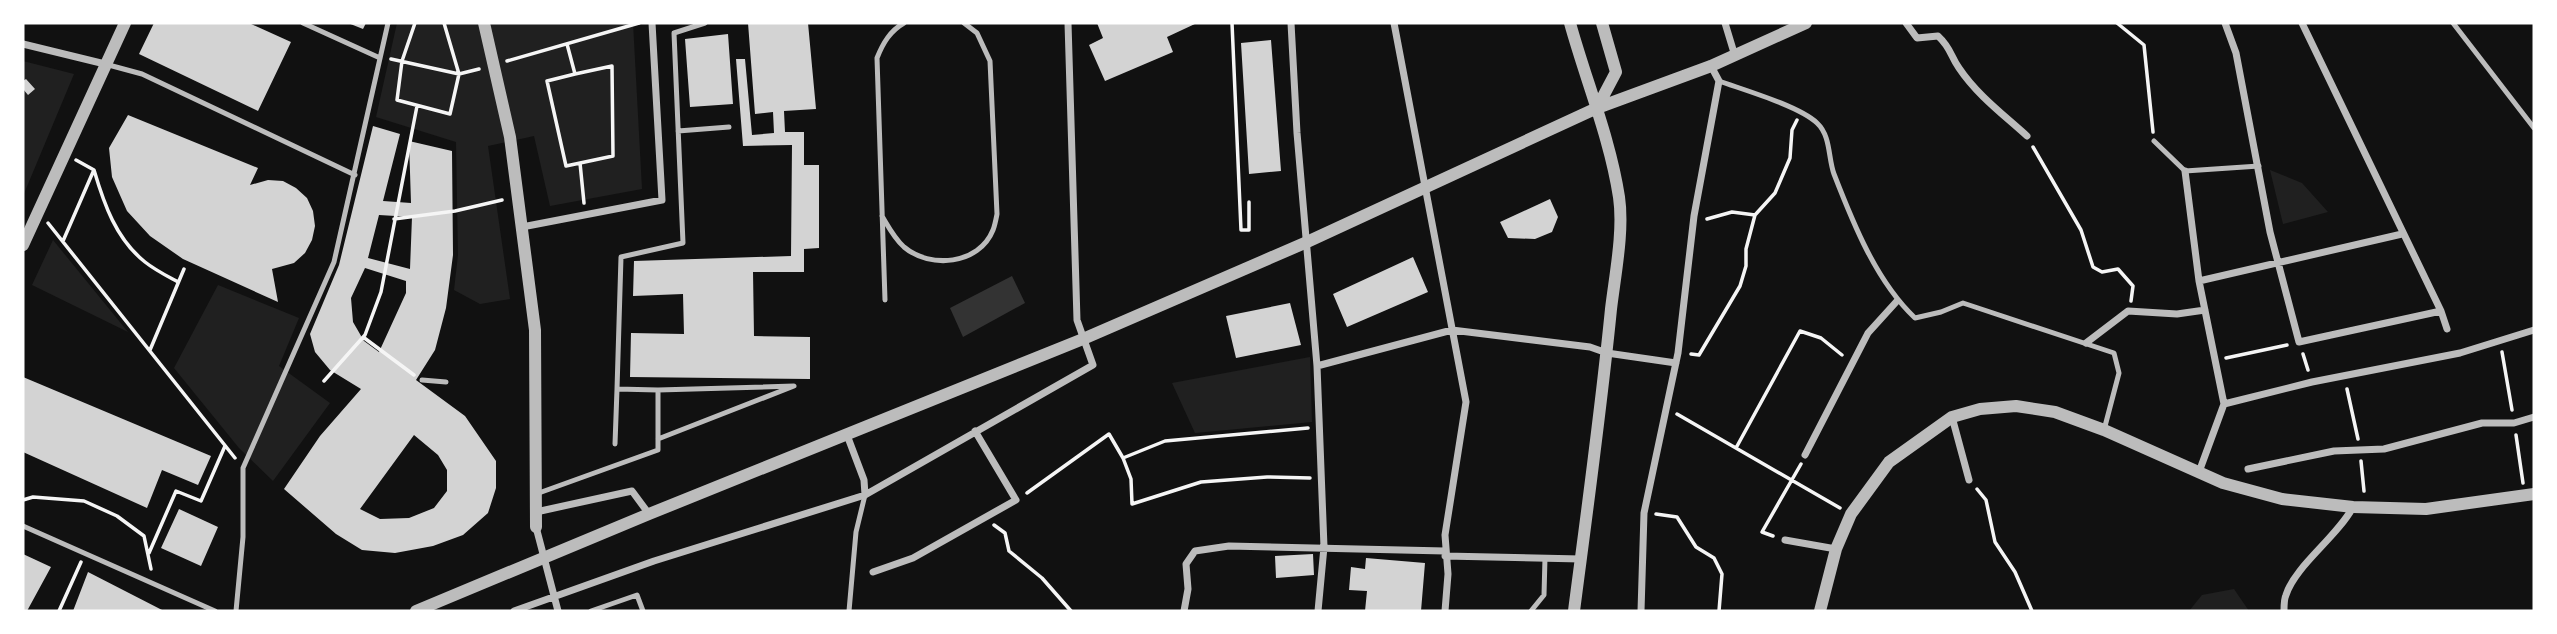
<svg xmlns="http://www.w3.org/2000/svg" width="2557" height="634" font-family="Inter,sans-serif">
<rect width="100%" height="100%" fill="#111"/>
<path fill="#202020" d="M 397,23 L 633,23 L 642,189 L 550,206 L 534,136 L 488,146 L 510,299 L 480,304 L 454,290 L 458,255 L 456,142 L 376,117 Z
M 23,61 L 74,74 L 23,196 Z
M 2270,170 L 2302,183 L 2328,212 L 2283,224 Z
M 53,240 L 128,332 L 32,285 Z
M 218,285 L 299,318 L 279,366 L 330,403 L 273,481 L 239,448 L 174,368 Z
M 1310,357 L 1312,422 L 1195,433 L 1172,383 Z
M 2234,589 L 2249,611 L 2189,611 L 2202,595 Z"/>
<path fill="#333" d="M 1012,276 L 1025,303 L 963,337 L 950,308 Z"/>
<path fill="#d3d3d3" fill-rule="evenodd" d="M 154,23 L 249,23 L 291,42 L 258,111 L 139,54 Z
M 348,23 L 366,23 L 363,29 Z
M 748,23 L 808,23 L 816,109 L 784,111 L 785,132 L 804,132 L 804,165 L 819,165 L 819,248 L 804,249 L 804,272 L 753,272 L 754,336 L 810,337 L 810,379 L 630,377 L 631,333 L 684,334 L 683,294 L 633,296 L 634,261 L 791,256 L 792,145 L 743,146 L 736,59 L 745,59 L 752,135 L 774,133 L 773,112 L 755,114 Z
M 1097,23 L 1197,23 L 1167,37 L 1173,52 L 1105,81 L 1089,45 L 1103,38 Z
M 728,34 L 733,104 L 690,107 L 685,39 Z
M 1271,40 L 1281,171 L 1249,174 L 1241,43 Z
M 26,79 L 35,89 L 28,95 L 23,89 L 23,81 Z
M 128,115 L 258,168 L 250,185 L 268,180 L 283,181 L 296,188 L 307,198 L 313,211 L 315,226 L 312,240 L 305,253 L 294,263 L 272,269 L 278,302 L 183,259 L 150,236 L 127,211 L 112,177 L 109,148 Z
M 373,126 L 400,134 L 383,201 L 411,203 L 409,141 L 452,151 L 453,255 L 446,308 L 435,350 L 416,380 L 465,416 L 496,461 L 496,488 L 488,513 L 463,535 L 433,546 L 395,553 L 362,550 L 336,534 L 284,489 L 320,436 L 361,389 L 330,370 L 315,352 L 310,334 L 339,265 ZM 379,215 L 412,217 L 410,269 L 368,258 ZM 365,268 L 406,281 L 406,293 L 379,352 L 364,341 L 353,322 L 351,298 ZM 414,435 L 438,455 L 447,470 L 447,491 L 434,508 L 409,518 L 380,519 L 360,509 Z
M 1550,199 L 1558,217 L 1552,232 L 1535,239 L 1508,238 L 1500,222 Z
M 1413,257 L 1428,292 L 1347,327 L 1333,294 Z
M 1290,303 L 1301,345 L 1236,358 L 1226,316 Z
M 23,377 L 211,456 L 198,485 L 162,470 L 147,508 L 23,452 Z
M 179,509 L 218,527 L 201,566 L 161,548 Z
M 23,554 L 51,567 L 27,611 L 23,611 Z
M 1313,554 L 1314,575 L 1276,578 L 1275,556 Z
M 1366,558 L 1425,563 L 1421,611 L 1365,611 L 1367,591 L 1349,590 L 1351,567 L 1365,569 Z
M 88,572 L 164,611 L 73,611 Z"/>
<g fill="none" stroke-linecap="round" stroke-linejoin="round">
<path stroke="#f5f5f5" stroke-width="3.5" d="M 415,23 L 402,61 L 397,100 L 450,114 L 459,74 L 444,23
M 1232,23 L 1241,230 L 1249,230 L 1249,202
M 2117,23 L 2144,45 L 2153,132
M 567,44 L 575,74 L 547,81 L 566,166 L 613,156 L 612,66 L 575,74
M 391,59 L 459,74 L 479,69
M 507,61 L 639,23
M 2033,147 L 2081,230 L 2093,267 L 2102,272 L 2118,269 L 2133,286 L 2131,301
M 76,160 L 94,170 C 104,204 116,239 145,262 C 155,270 167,276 178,282
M 580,163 L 584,203
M 394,219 L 455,211 L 502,200
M 1707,219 L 1732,212 L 1755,215
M 48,223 L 235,458
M 63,241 L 93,172
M 363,337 L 414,375
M 150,350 L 184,269
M 2502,352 L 2512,410
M 1691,354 L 1699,355 L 1740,286 L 1746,266 L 1746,249 L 1755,215 L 1775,193 L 1790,158 L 1792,130 L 1797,120
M 2303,354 L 2308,370
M 2226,358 L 2287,345
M 324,381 L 365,335 L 381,292 L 417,106
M 2347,389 L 2358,439
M 1677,414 L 1840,508
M 2516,435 L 2523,483
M 1736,448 L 1800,331 L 1821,338 L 1842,355
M 1123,458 L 1131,479 L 1132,504 L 1201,482 L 1267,477 L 1310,478
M 2361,461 L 2364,491
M 1977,489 L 1986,500 L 1995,542 L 2015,572 L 2032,611
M 1027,493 L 1109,434 L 1123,458 L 1165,441 L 1308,428
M 23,500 L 33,497 L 84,501 L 117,516 L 144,536 L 151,569
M 1656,514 L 1677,517 L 1696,547 L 1714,558 L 1722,574 L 1719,611
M 994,525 L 1005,533 L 1009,551 L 1042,578 L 1071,611
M 1773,536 L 1762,532 L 1801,464
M 149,553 L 176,491 L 201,501 L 225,446
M 59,611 L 81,562"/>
<path stroke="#bcbcbc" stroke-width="5" d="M 303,23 L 380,58
M 2453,23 L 2534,128
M 105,64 L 142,74 L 355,175
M 1719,81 C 1744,90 1799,106 1817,123 C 1831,136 1828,158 1834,174 C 1853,223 1876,281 1915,318 L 1941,312 L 1963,303 L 2114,353 L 2119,373 L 2104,430
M 678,131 L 729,127
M 2154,141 L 2185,171 L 2259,166
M 882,216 C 888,226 894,238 904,247 C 930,269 979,265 993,230 C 995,225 996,219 997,214 L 990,61 L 977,33 L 964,23
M 885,300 L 877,58 C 883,43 890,31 904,23
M 422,380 L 446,382
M 617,389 L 621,257 L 683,243 L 674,33 L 705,23
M 658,439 L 794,386 L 658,390
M 536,494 L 658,450 L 658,390 L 617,389 L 615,444
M 23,526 L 215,611
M 236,611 L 243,537 L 243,468 L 334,262 L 388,23
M 591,611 L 637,595 L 643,611
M 849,611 L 856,532 L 865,495
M 1531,611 L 1544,595 L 1545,558"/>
<path stroke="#bcbcbc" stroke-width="7" d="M 1291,23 L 1297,133 L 1317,366 L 1324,547 L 1318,611
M 1394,23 L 1466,402 L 1445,535 L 1448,574 L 1445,611
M 1725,23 L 1735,56
M 1906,23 L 1917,38 L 1938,36 C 1951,48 1950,55 1959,68 C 1977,95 2004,115 2027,136
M 2225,23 L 2236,53 L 2270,232 L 2299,342 L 2441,311
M 2302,23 L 2441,311 L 2447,329
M 23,44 L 105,64
M 2185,171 L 2199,281 L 2224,404
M 522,227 L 662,200 L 652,23
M 2199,281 L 2402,234
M 2086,343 L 2128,311 L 2177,314 L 2205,310
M 1317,366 L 1452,330 L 1590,347 L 1607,353 L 1676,363
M 1952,417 L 1969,480
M 847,435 L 864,480 L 865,495
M 1805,455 L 1868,333 L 1897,301
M 2248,469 L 2334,451 L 2384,449 L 2482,423 L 2514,423 L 2534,417
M 2199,472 L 2224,404 L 2312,382 L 2460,353 L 2534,330
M 536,512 L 632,491 L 649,514
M 536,527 L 558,611
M 1785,540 L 1836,549
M 1445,556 L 1581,559
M 873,572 L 913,558 L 1016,500 L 975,431
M 514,611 L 654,561 L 865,495 L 1093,365 L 1077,320 L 1068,23
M 1184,611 L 1188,589 L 1186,564 L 1195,551 L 1229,546 L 1445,551
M 1641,611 L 1644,513 L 1678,353 L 1694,216 L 1719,81 L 1711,66
M 2284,611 C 2284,606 2284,599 2286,595 C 2295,566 2337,537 2353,507"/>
<path stroke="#bcbcbc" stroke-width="12" d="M 484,23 L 510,137 L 535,330 L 536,527
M 1570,23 C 1586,81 1610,138 1619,197 C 1624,231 1615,275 1611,309 C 1601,410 1587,511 1574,611
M 1597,108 L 1616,72 L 1602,23
M 23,245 L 125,23
M 416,611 L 649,514 L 1083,339 L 1307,242 L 1597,108 L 1711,66 L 1806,23
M 1820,611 L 1836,549 L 1851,514 L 1889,462 L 1952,417 L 1980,409 L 2016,406 L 2055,412 L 2104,430 L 2223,483 L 2282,499 L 2353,507 L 2426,509 L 2534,494"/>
</g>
<rect width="2557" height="634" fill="none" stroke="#ffffff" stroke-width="49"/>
</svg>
